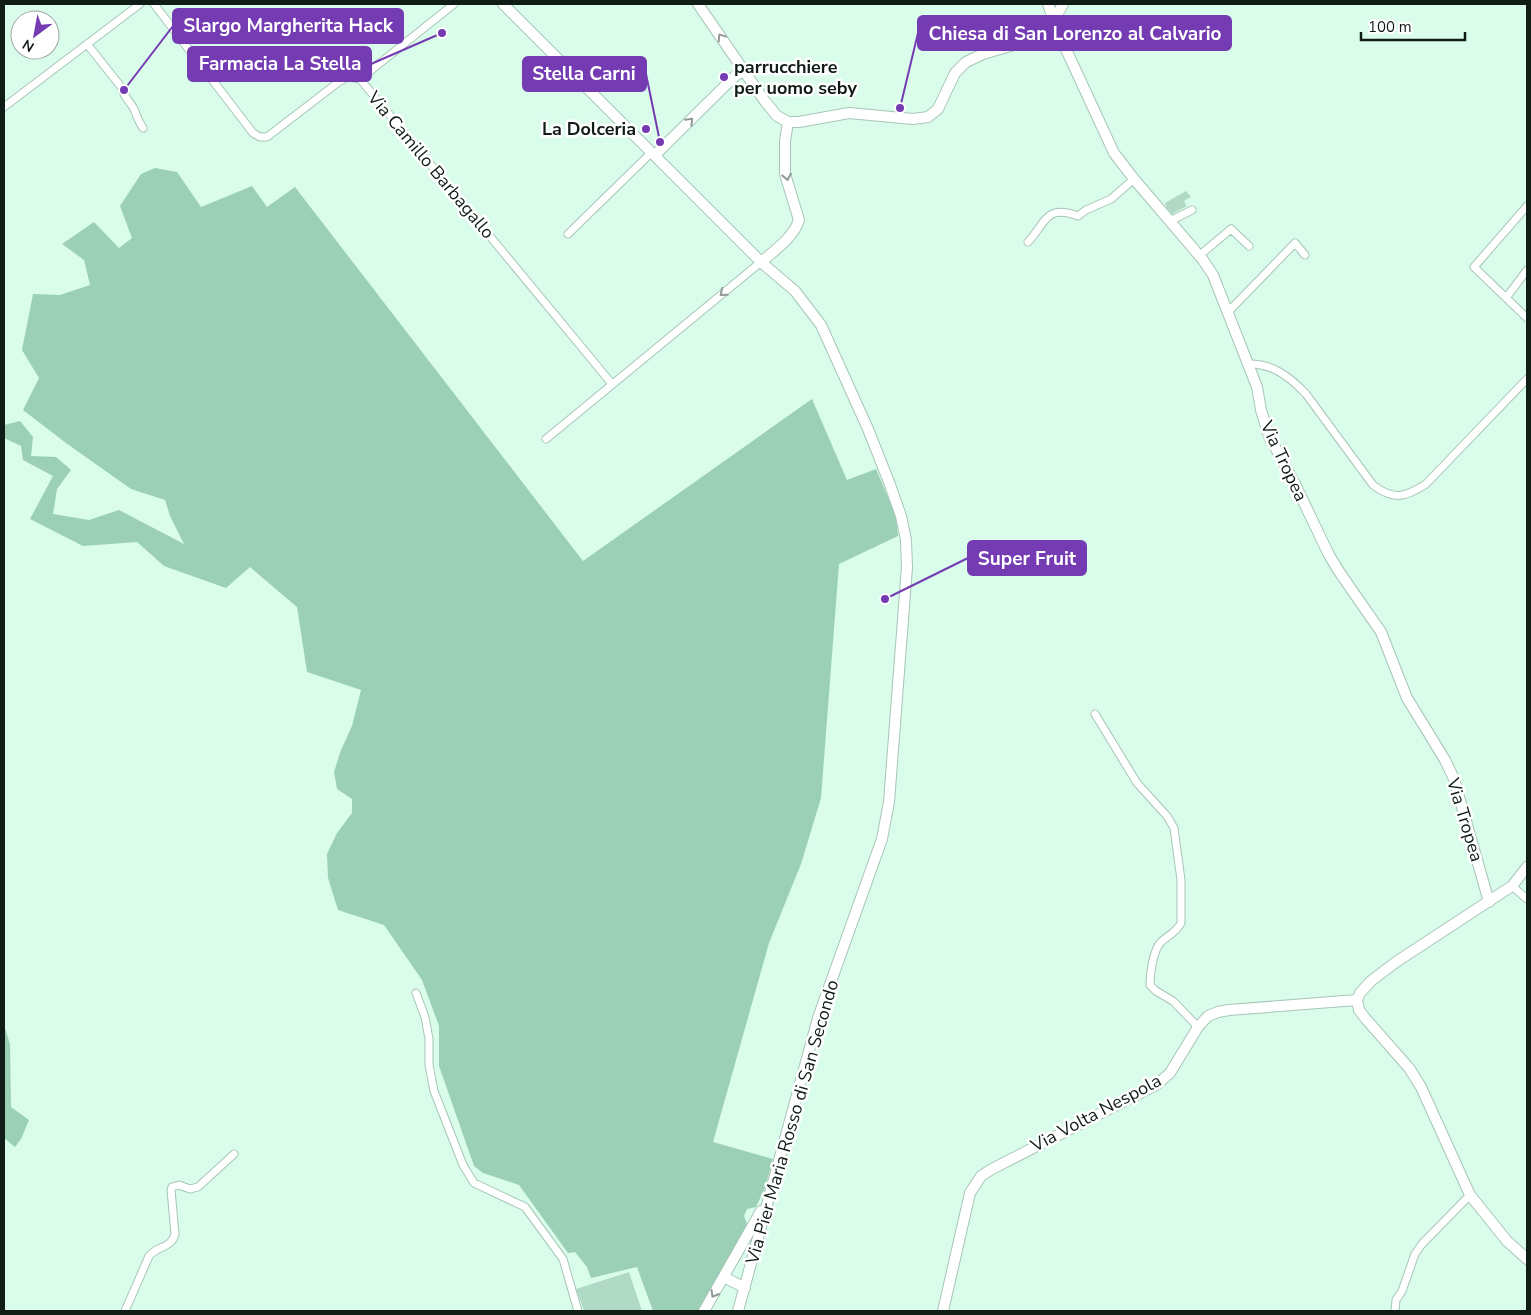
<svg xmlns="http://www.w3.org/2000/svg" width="1531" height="1315" font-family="'Nunito Sans',sans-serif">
<rect width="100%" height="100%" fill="#dafceb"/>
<path fill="#b1dac6" d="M 1186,191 L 1191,197 L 1184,201 L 1187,206 L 1172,214 L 1166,207 L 1165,203 Z
M 629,1272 L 642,1311 L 584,1311 L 576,1289 Z"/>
<path fill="#9bd0b6" d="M 155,168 L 177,172 L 201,207 L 252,186 L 267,207 L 295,187 L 583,561 L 812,399 L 847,480 L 876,469 L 896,516 L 898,536 L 839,564 L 821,798 L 801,864 L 769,943 L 713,1142 L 773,1159 L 765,1188 L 756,1207 L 747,1209 L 744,1216 L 747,1224 L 700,1311 L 653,1311 L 637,1267 L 591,1278 L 587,1267 L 575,1252 L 568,1253 L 519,1185 L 483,1173 L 474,1166 L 439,1066 L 439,1026 L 422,980 L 384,925 L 338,910 L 328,878 L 327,854 L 337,833 L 352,813 L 352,799 L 337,789 L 334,772 L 341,750 L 352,726 L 361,690 L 307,672 L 297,607 L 250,567 L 226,588 L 164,566 L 137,542 L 83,546 L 30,519 L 53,476 L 23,460 L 21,446 L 4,438 L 4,425 L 20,421 L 33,437 L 31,456 L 56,457 L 71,470 L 57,489 L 53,514 L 89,520 L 119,510 L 184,544 L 170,516 L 165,500 L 131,489 L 66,443 L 23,410 L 39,378 L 22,350 L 33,294 L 60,295 L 90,285 L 84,260 L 62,244 L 94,222 L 119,248 L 132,238 L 120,206 L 141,174 Z
M 4,1025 L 10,1044 L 11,1107 L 29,1120 L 21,1139 L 15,1147 L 4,1138 Z"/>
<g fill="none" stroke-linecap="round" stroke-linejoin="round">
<defs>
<path id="street" d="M 154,4 L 253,133 L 260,137 L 267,137 L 340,81 L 348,77 L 360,79 L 612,384
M 87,44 L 122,88 C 124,98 130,101 134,109 C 137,116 138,121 143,128
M 360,79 L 454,4
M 4,107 L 140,4
M 1527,206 L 1474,267 L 1527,318
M 1170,221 L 1192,210
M 568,234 L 652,152
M 1028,242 C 1046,223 1045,204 1078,216 L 1086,210 L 1111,199 L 1134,179
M 1200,255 L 1231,229 L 1249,246
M 1506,298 L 1527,270
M 1228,312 L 1295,243 L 1305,255
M 1248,364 C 1272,363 1290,377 1306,394 L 1373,485 C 1394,501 1406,497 1426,484 L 1527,379
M 546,439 L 761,262
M 1095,714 L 1137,783 L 1167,816 L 1174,828 L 1181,880 L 1181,923 C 1176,933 1168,935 1161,942 C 1153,950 1150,974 1150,985 L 1156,991 L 1173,1001 L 1198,1027
M 1512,886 L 1527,899
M 416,993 L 425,1017 L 429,1039 L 429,1065 L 434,1091 L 463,1165 L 474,1183 L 525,1207 L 563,1259 L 578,1311
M 125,1311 L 149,1256 C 157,1246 172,1248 175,1234 L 171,1190 L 172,1187 L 179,1185 L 190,1189 L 198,1187 L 234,1154
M 1395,1311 L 1396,1300 L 1402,1291 L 1415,1254 L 1422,1244 L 1470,1195"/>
<path id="secondary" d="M 503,4 L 761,262 L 795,291 L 821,325 L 868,429 L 889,482 L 901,516 L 906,540 L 907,567 L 889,802 L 882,839 L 818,1018 L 738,1311
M 698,4 L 764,100 L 777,116 L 788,122 L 799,122 L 849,113 L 913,119 L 928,117 L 938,109 L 955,73 L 966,62 L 983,54 L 1058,32
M 1048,4 L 1058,32 L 1114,153 L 1134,179 L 1203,260 L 1213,275 L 1257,387 L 1261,410 L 1269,436 L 1294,482 L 1329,555 L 1340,573 L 1381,632 L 1407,698 L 1445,760 L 1454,779 L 1489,902
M 1053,18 L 1057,15 L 1063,4
M 655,155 L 735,76 L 743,71
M 761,262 C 774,251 794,237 799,220 L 785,174 L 785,141 L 788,122
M 1527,867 L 1512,886 L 1396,962 L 1371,981 L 1360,993 L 1357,1000 L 1359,1010 L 1365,1018 L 1409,1068 L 1421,1087 L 1470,1195 L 1507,1241 L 1527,1259
M 724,1277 L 745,1288
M 704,1311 L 761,1211
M 943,1311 L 970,1193 L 981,1176 L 992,1169 L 1156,1085 L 1170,1073 L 1198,1027 L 1208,1016 L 1218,1012 L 1229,1010 L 1357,1000"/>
</defs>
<use href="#street" stroke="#a6c6b6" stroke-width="9"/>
<use href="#secondary" stroke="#a6c6b6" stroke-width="12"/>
<use href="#street" stroke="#fff" stroke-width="7"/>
<use href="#secondary" stroke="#fff" stroke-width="10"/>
</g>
<defs><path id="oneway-chevron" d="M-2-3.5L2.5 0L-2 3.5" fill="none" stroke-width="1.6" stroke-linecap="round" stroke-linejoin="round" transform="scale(1.25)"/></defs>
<g stroke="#939997">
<use href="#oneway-chevron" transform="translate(721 37) rotate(-124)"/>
<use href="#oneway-chevron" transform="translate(690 121) rotate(-45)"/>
<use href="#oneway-chevron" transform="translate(787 177) rotate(79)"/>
<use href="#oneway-chevron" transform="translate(723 293) rotate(141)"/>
<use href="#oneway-chevron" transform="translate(714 1294) rotate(120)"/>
</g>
<g fill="#743bb2" stroke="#fff" stroke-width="2">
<circle cx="724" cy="77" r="5"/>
<circle cx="646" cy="129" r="5"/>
</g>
<g text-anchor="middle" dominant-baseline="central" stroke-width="5" stroke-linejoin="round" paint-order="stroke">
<g font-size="18" font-weight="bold" fill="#101d17" stroke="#fff" text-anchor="start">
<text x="734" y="67">parrucchiere<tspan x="734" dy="21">per uomo seby</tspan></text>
<text x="636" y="129" text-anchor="end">La Dolceria</text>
</g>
<g font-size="18" fill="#101d17" stroke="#fff">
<text transform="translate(431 165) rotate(50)">Via Camillo Barbagallo</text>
<text transform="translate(1284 461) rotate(65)">Via Tropea</text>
<text transform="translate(1465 820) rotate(73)">Via Tropea</text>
<text transform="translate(1096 1113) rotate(-28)">Via Volta Nespola</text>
<text transform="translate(792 1122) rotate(-74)">Via Pier Maria Rosso di San Secondo</text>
</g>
</g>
<path fill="none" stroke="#743bb2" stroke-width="2" d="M124 90L173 26M900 108L918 33M442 33L371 64M660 142L646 74M885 599L968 558"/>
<g fill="#743bb2" stroke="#fff" stroke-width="2">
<circle cx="124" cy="90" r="5"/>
<circle cx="900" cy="108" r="5"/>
<circle cx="442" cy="33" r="5"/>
<circle cx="660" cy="142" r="5"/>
<circle cx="885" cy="599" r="5"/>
</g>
<g fill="#743bb2" stroke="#743bb2" stroke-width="2">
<rect x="173" y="9" width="230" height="34" rx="5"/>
<rect x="918" y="16" width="313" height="34" rx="5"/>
<rect x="188" y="47" width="183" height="34" rx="5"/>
<rect x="523" y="57" width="123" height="34" rx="5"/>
<rect x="968" y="541" width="118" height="34" rx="5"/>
</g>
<g font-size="19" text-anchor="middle" font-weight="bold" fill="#fff">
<text x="288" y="32">Slargo Margherita Hack</text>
<text x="1075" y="40">Chiesa di San Lorenzo al Calvario</text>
<text x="280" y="70">Farmacia La Stella</text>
<text x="584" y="80">Stella Carni</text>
<text x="1027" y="565">Super Fruit</text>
</g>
<rect width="1531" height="1315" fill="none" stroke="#101d17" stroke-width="10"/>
<g transform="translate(35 35) rotate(212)"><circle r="24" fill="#ffffff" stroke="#9fa5a2"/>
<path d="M0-4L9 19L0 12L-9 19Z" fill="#743bb2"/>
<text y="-8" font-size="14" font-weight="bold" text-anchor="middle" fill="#101d17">N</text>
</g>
<path d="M1361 32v8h104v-8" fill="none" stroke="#101d17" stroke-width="2.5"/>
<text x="1368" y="32" font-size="15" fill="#101d17" stroke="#ffffff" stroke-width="4" paint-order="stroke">100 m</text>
</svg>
